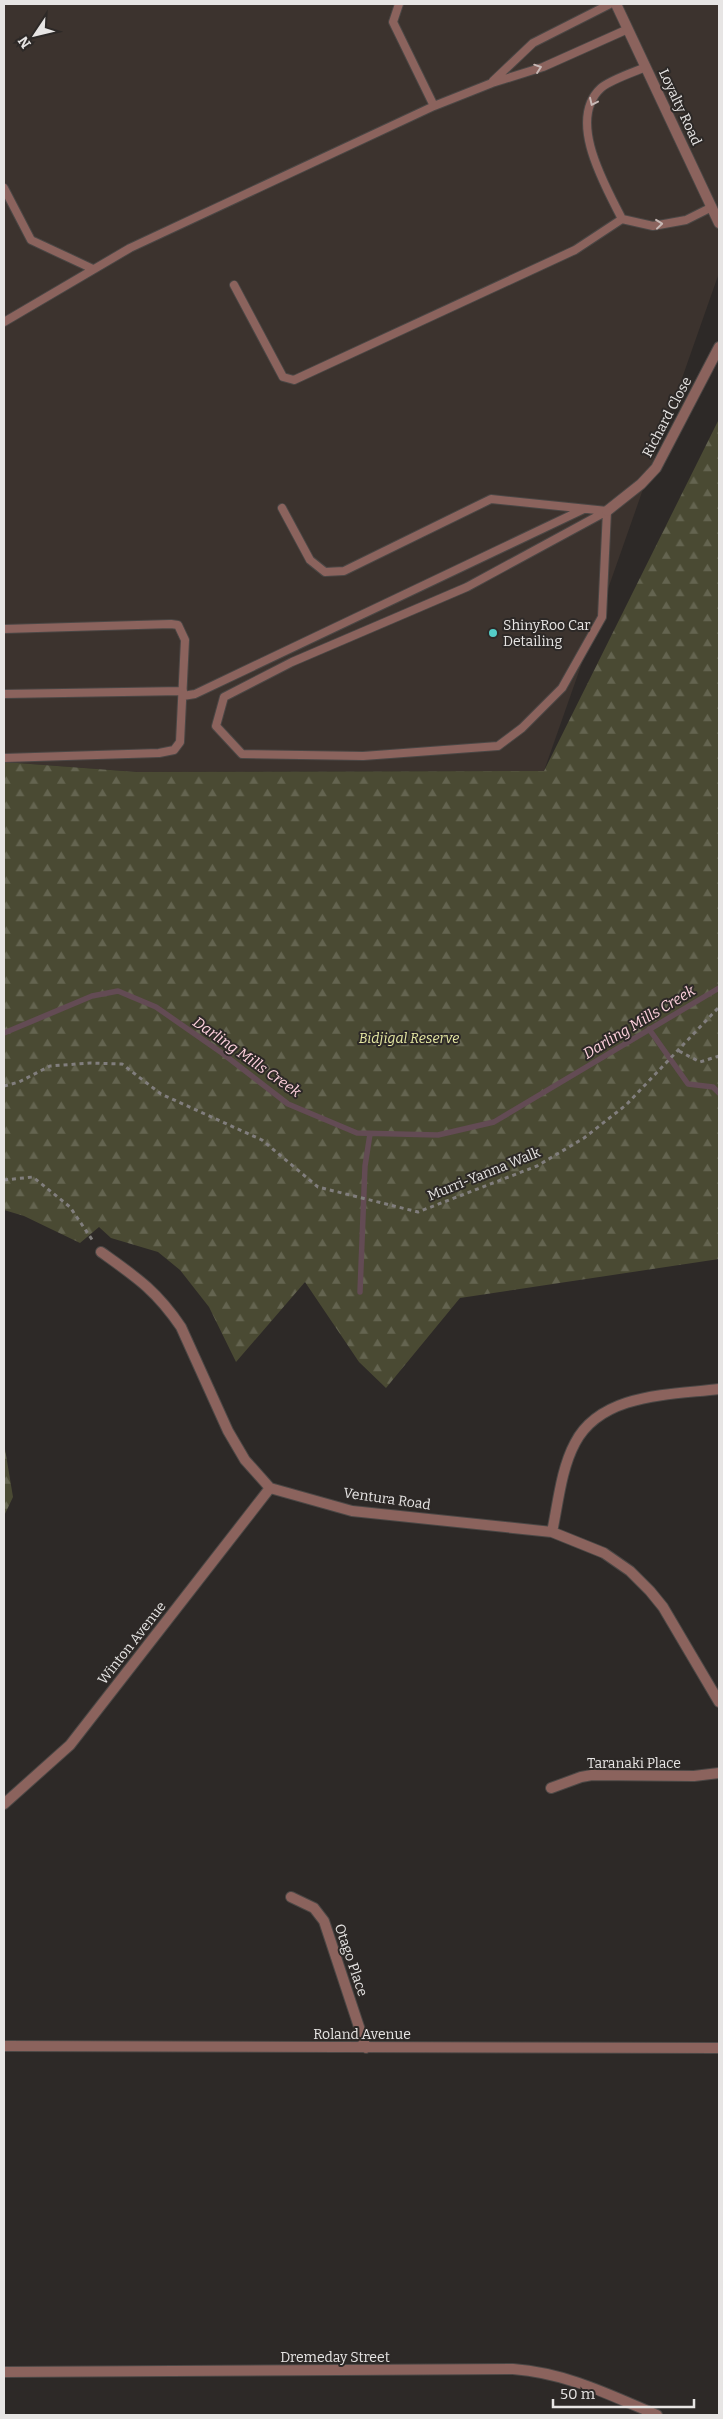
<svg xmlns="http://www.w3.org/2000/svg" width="723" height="2419" font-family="Bitter,serif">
<defs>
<pattern id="forest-firs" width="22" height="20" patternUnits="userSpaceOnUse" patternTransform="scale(1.25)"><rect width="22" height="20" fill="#4a4a33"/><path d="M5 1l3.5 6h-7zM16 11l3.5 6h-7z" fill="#646450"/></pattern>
</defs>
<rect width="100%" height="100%" fill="#2d2927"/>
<path fill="#3c332e" d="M 4,4 L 719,4 L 719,273 L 544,771 L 137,772 L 4,762 Z"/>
<path fill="url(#forest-firs)" d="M 719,419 L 719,1259 L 460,1298 L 386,1388 L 359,1362 L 305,1282 L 236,1362 L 209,1307 L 180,1270 L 158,1252 L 111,1238 L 99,1227 L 80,1243 L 24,1216 L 4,1210 L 4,762 L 137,772 L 544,771 Z
M 4,1443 L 13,1497 L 4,1516 Z"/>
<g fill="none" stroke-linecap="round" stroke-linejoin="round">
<path stroke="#634b54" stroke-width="5.5" d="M 649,1029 L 688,1084 L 713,1087 L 719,1093
M 4,1033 L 92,996 L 118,991 L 156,1007 L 222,1053 L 288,1104 L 357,1133 L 438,1135 L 494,1122 L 719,988
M 360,1292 L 365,1166 L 370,1134"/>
<defs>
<path id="service" d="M 399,4 L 393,22 L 434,106
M 646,67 C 634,72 610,80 601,88 C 566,120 606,187 622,219 L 653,226 L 686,220 L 712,207
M 493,81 L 533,43 L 610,4
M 4,188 L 31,240 L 93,269
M 234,285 L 283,377 L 294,380 L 575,250 L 622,219
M 4,322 L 130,248 L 434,106 L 492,83 L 543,67 L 628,29
M 282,508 L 310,560 L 325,572 L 344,571 L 491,499 L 607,511
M 607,511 L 602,617 L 562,688 L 522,728 L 498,746 L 363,756 L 242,754 L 216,726 L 224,697 L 292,662 L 467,587 Z
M 4,629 L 171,624 L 178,625 L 185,640 L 180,742 L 174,750 L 159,753 L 4,758
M 4,694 L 183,691
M 183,696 L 195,694 L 584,509"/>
<path id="minor" d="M 616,4 L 719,223
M 607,511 L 641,484 L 656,468 L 719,347
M 101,1252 C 136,1277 156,1290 181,1327 L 228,1431 L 245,1460 L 270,1488 L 352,1511 L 552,1532 L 604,1553 L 630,1571 L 650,1591 L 663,1607 L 719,1702
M 552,1532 C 558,1504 561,1469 575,1443 C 601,1393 670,1395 719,1389
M 551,1788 L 581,1777 L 592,1775 L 694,1776 L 719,1773
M 4,1804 L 70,1745 L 270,1488
M 291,1897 L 314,1908 L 324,1921 L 366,2048
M 4,2046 L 719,2048
M 4,2372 L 513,2369 C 566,2373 608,2394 657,2415"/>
</defs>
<use href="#service" stroke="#4b4745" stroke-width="10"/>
<use href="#minor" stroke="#4b4745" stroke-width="12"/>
<path stroke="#817e7d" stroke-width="3" stroke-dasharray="4 4" stroke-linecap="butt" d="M 679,1051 L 700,1062 L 719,1056
M 4,1086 L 19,1082 L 50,1066 L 90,1063 L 122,1064 L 161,1094 L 262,1140 L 318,1187 L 418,1212 L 537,1166 L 584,1138 L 626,1105 L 719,1007
M 4,1180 L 33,1177 L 70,1207 L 93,1241"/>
<use href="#service" stroke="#8b635d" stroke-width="8"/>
<use href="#minor" stroke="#8b635d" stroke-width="10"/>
</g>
<defs><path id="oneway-chevron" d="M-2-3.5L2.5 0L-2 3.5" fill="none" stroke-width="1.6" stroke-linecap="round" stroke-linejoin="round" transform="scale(1.25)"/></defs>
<g stroke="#c7b8b5">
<use href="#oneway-chevron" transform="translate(538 68) rotate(-19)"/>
<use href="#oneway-chevron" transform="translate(593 102) rotate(115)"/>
<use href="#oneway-chevron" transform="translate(659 224) rotate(-6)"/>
</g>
<circle fill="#54cdc8" stroke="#2d2927" stroke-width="2" cx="493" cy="633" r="5"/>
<g text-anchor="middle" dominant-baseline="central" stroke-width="4" stroke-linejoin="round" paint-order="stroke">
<g font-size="14" fill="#e7e5e4" stroke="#2d2927">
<text transform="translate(680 107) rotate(65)">Loyalty Road</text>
<text transform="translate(667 417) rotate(-62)">Richard Close</text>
<text transform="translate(484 1174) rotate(-22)">Murri-Yanna Walk</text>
<text transform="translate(387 1499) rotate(8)">Ventura Road</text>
<text transform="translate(132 1643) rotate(-52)">Winton Avenue</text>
<text x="634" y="1763">Taranaki Place</text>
<text transform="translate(351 1960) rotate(71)">Otago Place</text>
<text x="362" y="2034">Roland Avenue</text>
<text x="335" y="2357">Dremeday Street</text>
</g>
<g font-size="14" fill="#e7e5e4" stroke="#2d2927" text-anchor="start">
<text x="503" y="625">ShinyRoo Car<tspan x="503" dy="16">Detailing</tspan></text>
</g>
<g font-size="14" font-style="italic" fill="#e6e8a3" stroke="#2d2927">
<text x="409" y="1038">Bidjigal Reserve</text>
</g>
<g font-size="15" font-style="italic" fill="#fed1dd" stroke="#2d2927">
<text transform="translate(639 1022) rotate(-31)">Darling Mills Creek</text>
<text transform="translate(247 1057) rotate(35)">Darling Mills Creek</text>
</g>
</g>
<rect width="723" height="2419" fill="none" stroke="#e7e5e4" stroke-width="10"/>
<g transform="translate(35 35) rotate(235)" stroke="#2d2927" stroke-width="4" paint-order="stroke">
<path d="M0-4L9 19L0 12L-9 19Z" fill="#e7e5e4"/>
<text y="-8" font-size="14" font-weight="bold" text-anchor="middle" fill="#e7e5e4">N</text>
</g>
<path d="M553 2399v8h141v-8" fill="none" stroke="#e7e5e4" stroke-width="2.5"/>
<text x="560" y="2399" font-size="15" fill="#e7e5e4" stroke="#2d2927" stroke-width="4" paint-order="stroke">50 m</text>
</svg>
